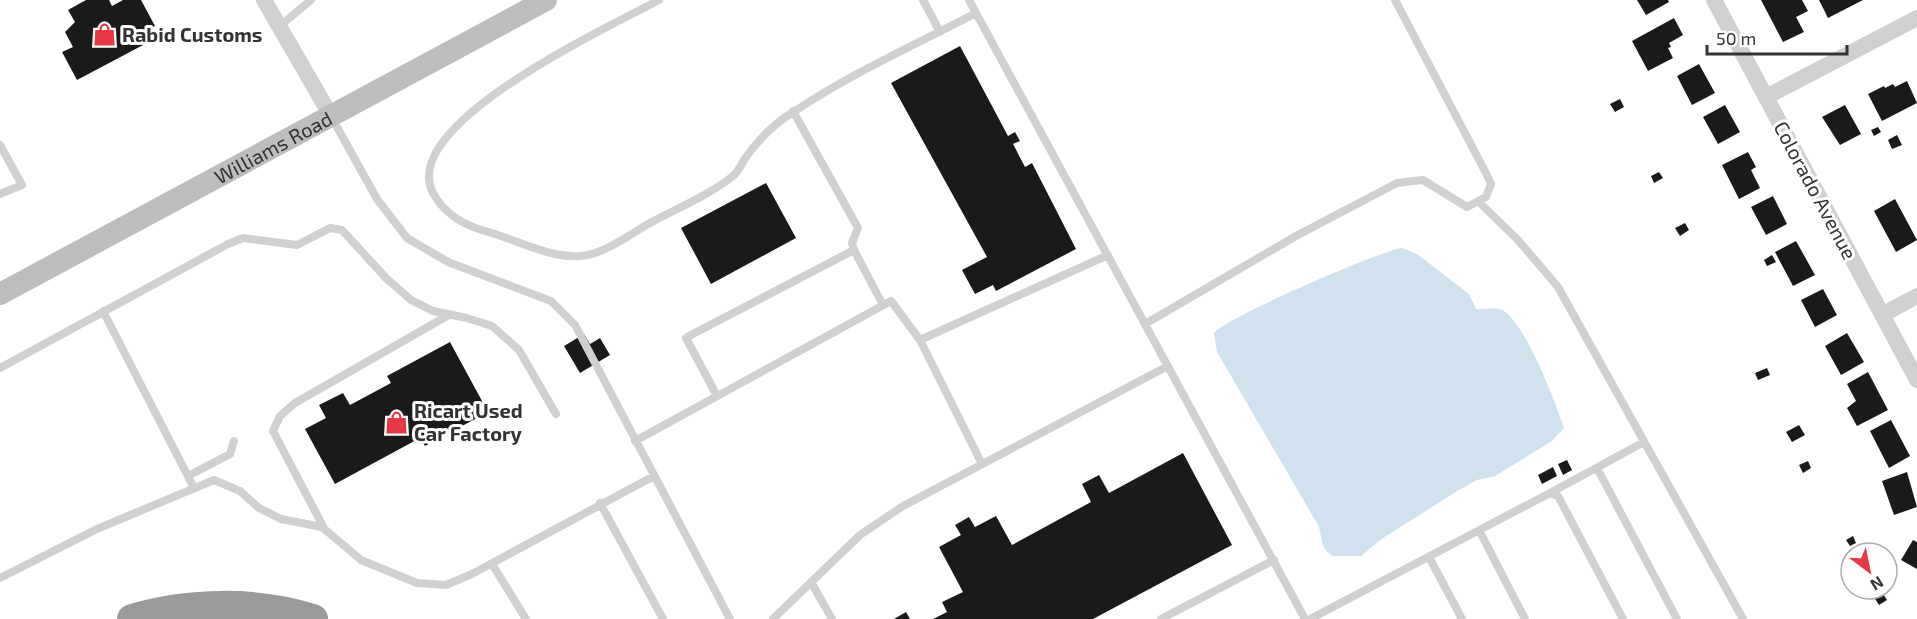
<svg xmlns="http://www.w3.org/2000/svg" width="1917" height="619" font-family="'Exo 2',sans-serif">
<rect width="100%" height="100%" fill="#fff"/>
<path fill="#cfe2ee" d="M 1402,248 L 1417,254 L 1469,294 L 1476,309 C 1484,310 1492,307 1500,309 C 1523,316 1556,404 1564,428 L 1552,441 L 1495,476 L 1477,480 L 1459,490 L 1383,538 L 1361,556 L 1333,556 C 1319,548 1323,537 1318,525 L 1217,352 L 1214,333 C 1223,319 1379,251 1402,248 Z"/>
<path fill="#1a1a1a" d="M 86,0 L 109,0 L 112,6 L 123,0 L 141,0 L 155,26 L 140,33 L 145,44 L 77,80 L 62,52 L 73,47 L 65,32 L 75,22 L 68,10 Z
M 1637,0 L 1668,0 L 1669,2 L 1646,15 Z
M 1761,0 L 1802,0 L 1808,11 L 1796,17 L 1804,32 L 1783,42 Z
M 1819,0 L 1863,0 L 1828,18 Z
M 1674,18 L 1683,35 L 1669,43 L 1671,47 L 1668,48 L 1673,58 L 1648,71 L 1632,41 Z
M 960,46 L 1008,136 L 1015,132 L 1020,141 L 1013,144 L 1025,167 L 1032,163 L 1076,249 L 996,291 L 993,285 L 975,294 L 962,270 L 987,257 L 891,83 Z
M 1699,64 L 1715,93 L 1692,105 L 1677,76 Z
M 1907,81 L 1917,103 L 1882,121 L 1868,94 L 1884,86 L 1885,88 L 1893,84 L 1895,87 Z
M 1620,99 L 1624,107 L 1615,112 L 1610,104 Z
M 1725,105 L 1740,132 L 1718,144 L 1703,117 Z
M 1845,105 L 1861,134 L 1840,145 L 1822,117 Z
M 1878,127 L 1881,132 L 1874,136 L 1871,130 Z
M 1897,135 L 1902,145 L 1892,149 L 1888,140 Z
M 1748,152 L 1756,167 L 1751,170 L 1760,188 L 1739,199 L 1722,165 Z
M 1659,172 L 1663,178 L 1654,183 L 1651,176 Z
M 766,183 L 796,238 L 711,284 L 681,228 Z
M 1773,196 L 1787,224 L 1766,235 L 1751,207 Z
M 1895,199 L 1917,240 L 1896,252 L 1874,211 Z
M 1685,223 L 1689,230 L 1680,236 L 1675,228 Z
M 1796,241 L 1815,275 L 1793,286 L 1775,252 Z
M 1772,255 L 1776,262 L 1767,266 L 1764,260 Z
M 1823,289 L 1837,315 L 1815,327 L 1801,300 Z
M 1847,333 L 1864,362 L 1841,375 L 1825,346 Z
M 584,334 L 590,344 L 600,338 L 610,355 L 580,373 L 564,346 Z
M 450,342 L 488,412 L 425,446 L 420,438 L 335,484 L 305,429 L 326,418 L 319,405 L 343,393 L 350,405 L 391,383 L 387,376 Z
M 1767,368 L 1770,375 L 1758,380 L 1755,373 Z
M 1868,372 L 1888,410 L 1857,426 L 1847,408 L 1856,401 L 1847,384 Z
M 1891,420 L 1910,456 L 1889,468 L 1870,431 Z
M 1799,425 L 1805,435 L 1792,442 L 1786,432 Z
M 1183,453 L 1232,545 L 1093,619 L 933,619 L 947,612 L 942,602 L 963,592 L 939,547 L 961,535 L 955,525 L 969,517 L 975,527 L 996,516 L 1012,545 L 1091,502 L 1082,484 L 1099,475 L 1109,493 Z
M 1567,460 L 1572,470 L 1563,475 L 1558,464 Z
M 1808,461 L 1811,468 L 1803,473 L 1799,465 Z
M 1553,467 L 1557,476 L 1542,484 L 1538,475 Z
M 1907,472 L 1917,507 L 1894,515 L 1882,481 Z
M 1853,536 L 1856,543 L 1850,546 L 1846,540 Z
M 1913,540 L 1917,542 L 1917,569 L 1901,560 Z
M 1880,589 L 1887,600 L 1879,605 L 1872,594 Z
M 906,612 L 910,619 L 894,619 Z"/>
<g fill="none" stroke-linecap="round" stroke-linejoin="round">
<path stroke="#d0d0d0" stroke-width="8" d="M 659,0 C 613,25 397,124 433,193 C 444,213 463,225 485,231 C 519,240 560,265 595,253 C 614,247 632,233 650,223 C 677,208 708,196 733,176 C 739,171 742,163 746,157 C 759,139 776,122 795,111 C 852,73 915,45 976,13
M 923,0 L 940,32
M 969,0 L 1305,619
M 281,25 L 311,0
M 793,111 L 858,228 L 852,243 L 854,250
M 332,118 L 377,199 L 407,238 L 448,262 L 551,301 L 575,325 L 730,619
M 0,145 L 22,185 L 0,194
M 1479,202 L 1518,240 L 1558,287 L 1743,619
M 103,311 L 194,488
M 1145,324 L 1296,236 L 1397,183 L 1423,180 L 1467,207 L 1486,197 L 1491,184 L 1487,175 L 1395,0
M 920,340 L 982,464
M 0,368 L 228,244 L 243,238 L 297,245 L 330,228 L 342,230 L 386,278 L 411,300 L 433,311 L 467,318 L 492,326 L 519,350 L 556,414
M 717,396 L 686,338 L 691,335 L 854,250 L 883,305
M 635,441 L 891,301 L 920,340 L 1108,255
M 1597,468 L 1677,619
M 188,476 L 230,454 L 234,441
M 1550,493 L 1644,442
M 600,503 L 663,619
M 325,530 L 273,431 L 280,416 L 295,403 L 447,316
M 1479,530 L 1525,619
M 1429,557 L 1462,619
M 492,564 L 526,619
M 0,578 L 97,529 L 214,480 L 240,491 L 259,508 L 281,519 L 322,527 L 361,560 L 417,583 L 446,585 L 472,574 L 654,476
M 811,582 L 832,619
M 773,619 L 860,535 L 903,506 L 1168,366
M 1161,619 L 1274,560
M 1310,619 L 1550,493 L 1558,496 L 1623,619"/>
<path stroke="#d0d0d0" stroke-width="16" d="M 264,0 L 331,116
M 1714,0 L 1917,380
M 1766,97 L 1917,18
M 1882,315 L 1917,296"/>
<path stroke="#bdbdbd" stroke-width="22" id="s1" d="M 0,294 L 546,0"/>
<path stroke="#9a9a9a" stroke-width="30" d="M 132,619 C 188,602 257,601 313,619"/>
</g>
<defs>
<symbol id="shop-bare" viewBox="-9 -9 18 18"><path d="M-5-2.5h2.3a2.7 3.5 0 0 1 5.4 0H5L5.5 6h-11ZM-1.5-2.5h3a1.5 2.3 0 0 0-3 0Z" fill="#e63946" stroke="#fff" stroke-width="2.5" paint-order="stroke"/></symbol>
</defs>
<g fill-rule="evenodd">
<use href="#shop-bare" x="88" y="18" width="33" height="33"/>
<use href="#shop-bare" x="380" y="406" width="33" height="33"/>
</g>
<g text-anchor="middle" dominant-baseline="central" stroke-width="6" stroke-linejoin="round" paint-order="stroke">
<g font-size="20" font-weight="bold" fill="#333" stroke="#fff" text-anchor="start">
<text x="122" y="34">Rabid Customs</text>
<text x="414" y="410">Ricart Used<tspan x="414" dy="23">Car Factory</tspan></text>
</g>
<g font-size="20" fill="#333" stroke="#fff">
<text stroke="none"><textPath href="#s1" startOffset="310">Williams Road</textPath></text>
<text transform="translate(1816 190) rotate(62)">Colorado Avenue</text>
</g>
</g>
<g transform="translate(1869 571) rotate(148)"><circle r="28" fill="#ffffff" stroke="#adadad" stroke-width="1.5"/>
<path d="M0-4.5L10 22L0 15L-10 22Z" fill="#e63946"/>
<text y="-9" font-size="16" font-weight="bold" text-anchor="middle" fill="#333333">N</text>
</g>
<path d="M1707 45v9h140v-9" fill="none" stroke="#333333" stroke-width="3"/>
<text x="1716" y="45" font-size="18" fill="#333333" stroke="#ffffff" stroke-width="4.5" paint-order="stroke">50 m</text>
</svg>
